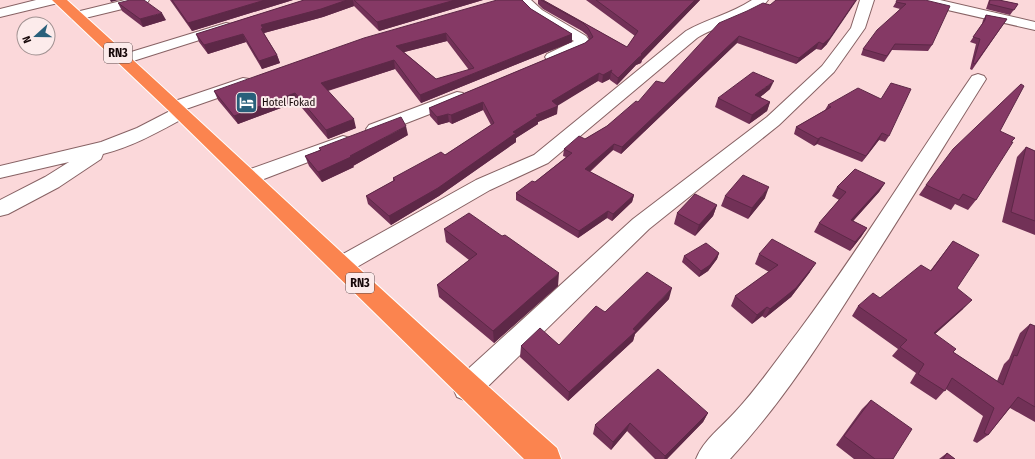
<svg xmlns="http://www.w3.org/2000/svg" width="1035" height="459" font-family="'Fira Sans Condensed',sans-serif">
<rect width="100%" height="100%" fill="#fbd8da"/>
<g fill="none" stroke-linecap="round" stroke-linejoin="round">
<defs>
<path id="minor" d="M 36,0 L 60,0 L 58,3 L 0,17 L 0,9 Z
M 125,0 L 149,0 L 147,3 L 77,20 L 72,19 L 70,16 L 72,13 Z
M 516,0 L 531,0 L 542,10 L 586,36 L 591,43 L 588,46 C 577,52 561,64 547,60 L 545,57 L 547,54 L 574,41 L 532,16 Z
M 752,0 L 768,0 C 756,17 715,26 697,38 L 548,163 L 490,190 L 350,271 L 342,274 L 334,271 L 330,265 L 334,259 L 476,180 L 534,155 L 686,31 C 707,19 731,14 752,0 Z
M 860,0 L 874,0 L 865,28 L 834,72 L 779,125 L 649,229 L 477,397 L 467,401 L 457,397 L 453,388 L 457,379 L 633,219 L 767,117 L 822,66 L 851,28 Z
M 915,0 L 940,0 L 1035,22 L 1035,30 L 917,3 Z
M 226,23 L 231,24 L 233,27 L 231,30 L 130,62 L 124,64 L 118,62 L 116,59 L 118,56 Z
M 978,74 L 984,76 L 986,79 C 947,141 909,203 870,264 C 827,332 785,400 730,459 L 696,459 C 704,439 722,427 736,411 C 759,386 778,358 798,332 C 860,249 914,160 972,76 Z
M 243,78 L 249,79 L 251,83 L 249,87 L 186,109 L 189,113 L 186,117 C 160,131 132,147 103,154 L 101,159 L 59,187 L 8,214 L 0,216 L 0,200 L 45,177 L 69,162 L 0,178 L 0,166 L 101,142 L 137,128 L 170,111 L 166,107 L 169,103 Z
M 457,92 L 463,93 L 466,97 L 463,101 L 381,133 L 375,134 L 369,133 L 366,129 L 369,125 Z
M 343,136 L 350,138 L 352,142 L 350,146 L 256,182 L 249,184 L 242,182 L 239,177 L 242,172 Z"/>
<path id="highway" d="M 52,0 L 67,0 C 231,148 391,301 557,448 L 561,459 L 524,459 L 169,111 Z"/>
</defs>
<use href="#minor" stroke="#876264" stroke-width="2"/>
<use href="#highway" stroke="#fff" stroke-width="2"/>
<use href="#minor" fill="#fff" fill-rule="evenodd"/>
<use href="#highway" fill="#fb844f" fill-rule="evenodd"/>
</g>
<path fill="#723157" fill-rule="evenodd" d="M 170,0 L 293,0 L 192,31 Z
M 304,0 L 483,0 L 379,31 L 354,6 L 323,17 L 264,33 L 265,35 L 277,55 L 280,63 L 262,69 L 246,42 L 208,54 L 199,42 L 196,34 Z
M 538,0 L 543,0 L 627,47 L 635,36 L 586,0 L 700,0 L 642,60 L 641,63 L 636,65 L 617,85 L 610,80 L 610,79 L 602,83 L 598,81 L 557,105 L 557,114 L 538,122 L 538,124 L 516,138 L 516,142 L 439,196 L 391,225 L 368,204 L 366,196 L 393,181 L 393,178 L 445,155 L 491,125 L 483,110 L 452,124 L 449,122 L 438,125 L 430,116 L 429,108 L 585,43 L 589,39 L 587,35 L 582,31 L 543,9 L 538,4 Z
M 925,0 L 932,45 L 928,51 L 892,50 L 884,62 L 861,55 L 863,49 L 900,9 L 893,7 L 896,2 Z
M 989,0 L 999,0 L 1018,4 L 1010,15 L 986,9 Z
M 118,3 L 166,20 L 143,27 L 122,11 Z
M 531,9 L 572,34 L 572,42 L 421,103 L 395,69 L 328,91 L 356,128 L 328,139 L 297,102 L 238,124 L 218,100 L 214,91 ZM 447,41 L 469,70 L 436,79 L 404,52 Z
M 747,11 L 827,44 L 821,50 L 816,49 L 796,64 L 737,43 L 621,154 L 613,150 L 590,172 L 634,195 L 632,202 L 612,221 L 607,218 L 578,238 L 516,200 L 516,193 L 535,182 L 566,157 L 563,156 L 564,149 L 585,139 L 607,126 L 638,102 L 664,83 Z
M 986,15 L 1007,19 L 972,70 L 970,69 L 976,44 L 970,42 L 982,24 L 983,20 Z
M 770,89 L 760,97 L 770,102 L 767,111 L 749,124 L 715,107 L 718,98 Z
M 828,105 L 889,136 L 885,142 L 879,140 L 862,162 L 817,144 L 814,146 L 794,134 L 796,127 L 825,110 Z
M 1000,131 L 1011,142 L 976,200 L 968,210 L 955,204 L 951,210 L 919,195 L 926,185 Z
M 408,135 L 353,166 L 354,167 L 322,182 L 309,166 L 305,156 L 320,150 L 319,148 Z
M 1026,147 L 1035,151 L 1035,235 L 1002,222 L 1017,157 Z
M 885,183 L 879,192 L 853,221 L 867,228 L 861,237 L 850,251 L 814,232 L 819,223 L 839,200 L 832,196 L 837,187 Z
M 725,196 L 765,198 L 748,219 L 721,206 Z
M 717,205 L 713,216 L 695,236 L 674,224 L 677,213 Z
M 444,229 L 502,236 L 558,286 L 494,343 L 439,297 L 437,285 L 469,260 L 446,242 Z
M 953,241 L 957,288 L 963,309 L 935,334 L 953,352 L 997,381 L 1004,364 L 1009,359 L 1020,333 L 1030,324 L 1035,326 L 1035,422 L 1010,408 L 988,435 L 977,443 L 973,441 L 983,416 L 946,389 L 936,400 L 910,383 L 916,373 L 892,356 L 898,349 L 852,316 L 858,306 L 880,298 L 930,271 Z
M 719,253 L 717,259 L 708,271 L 699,277 L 682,262 L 684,256 Z
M 759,254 L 810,272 L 791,297 L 765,318 L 762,316 L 752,324 L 731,306 L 735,296 L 769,272 L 755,264 Z
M 669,299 L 635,334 L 633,341 L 568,401 L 520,357 L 521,346 L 559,345 L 605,312 Z
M 871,400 L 893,459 L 854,459 L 836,445 L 862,409 Z
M 708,413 L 703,422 L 667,459 L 655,459 L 627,431 L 611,450 L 593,434 L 595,425 Z
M 947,453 L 955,459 L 939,459 Z"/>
<path fill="#5d2847" d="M 110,0 L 119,0 L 111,2 Z
M 265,0 L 293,0 L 192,31 L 188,23 Z
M 347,0 L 353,0 L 354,6 L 323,17 L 264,33 L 265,36 L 261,29 L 261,25 Z
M 455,0 L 483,0 L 379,31 L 377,22 Z
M 695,0 L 700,0 L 642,60 L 641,63 L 636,65 L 617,85 L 618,78 Z
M 856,0 L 857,0 L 827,44 L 821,50 L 823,44 Z
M 162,13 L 166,20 L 143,27 L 140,19 Z
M 446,33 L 447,41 L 397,54 L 396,46 Z
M 243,34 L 246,42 L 208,54 L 204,45 Z
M 572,34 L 572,42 L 421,103 L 420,95 Z
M 739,36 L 737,43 L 621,154 L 622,147 Z
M 819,42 L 816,49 L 796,64 L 799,58 Z
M 277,55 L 280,63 L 262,69 L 259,61 Z
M 394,60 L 395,69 L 323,92 L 321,83 Z
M 612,70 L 611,72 L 610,79 L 602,83 L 603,75 Z
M 599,73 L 598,81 L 554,108 L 558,106 L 557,114 L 538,122 L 538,124 L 516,138 L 516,142 L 439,196 L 391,225 L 389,216 L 513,132 L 536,115 L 552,101 Z
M 774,81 L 770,89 L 752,104 L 755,95 Z
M 295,93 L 297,102 L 238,124 L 234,116 Z
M 483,102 L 483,110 L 452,124 L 451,115 Z
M 770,102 L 767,111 L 749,124 L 752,115 Z
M 448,114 L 449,122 L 438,125 L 437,117 Z
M 354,119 L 356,128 L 328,139 L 326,130 Z
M 406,126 L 408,135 L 353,166 L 354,167 L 322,182 L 318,172 L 350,156 Z
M 882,133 L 879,140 L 862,162 L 866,156 Z
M 821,137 L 817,144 L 814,146 L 818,139 Z
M 614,144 L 613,150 L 584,176 L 585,169 Z
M 885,183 L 879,192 L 846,229 L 851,220 Z
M 769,187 L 765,198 L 748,219 L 752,208 Z
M 634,195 L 632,202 L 612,221 L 613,214 Z
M 717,205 L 713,216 L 695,236 L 699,225 Z
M 608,211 L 607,218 L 578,238 L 579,231 Z
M 867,228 L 861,237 L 850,251 L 855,242 Z
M 719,253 L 717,259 L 708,271 L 699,277 L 701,271 Z
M 816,263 L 810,272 L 791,297 L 765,318 L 770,309 Z
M 559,273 L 558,286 L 494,343 L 493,331 Z
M 672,288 L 669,299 L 635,334 L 633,341 L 568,401 L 569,392 L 633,329 Z
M 972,300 L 963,309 L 925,343 L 934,333 Z
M 767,307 L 762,316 L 752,324 L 757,315 Z
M 708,413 L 703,422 L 667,459 L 664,459 L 665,456 Z
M 630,423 L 627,431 L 611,450 L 613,442 Z"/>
<path fill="#853965" stroke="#5d2847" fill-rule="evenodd" d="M 130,0 L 144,0 L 162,13 L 140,19 L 118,3 Z
M 172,0 L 265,0 L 188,23 Z
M 304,0 L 347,0 L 321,9 L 261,25 L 263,28 L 261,29 L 277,55 L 259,61 L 243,34 L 204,45 L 196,34 Z
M 354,0 L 455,0 L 377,22 Z
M 497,0 L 522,0 L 531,9 L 572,34 L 420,95 L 394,60 L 321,83 L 354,119 L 326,130 L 295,93 L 234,116 L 214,91 L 364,38 ZM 446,33 L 474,68 L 436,79 L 396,46 Z
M 541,0 L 543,0 L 627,47 L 638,31 L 596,0 L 695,0 L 641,54 L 642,55 L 638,58 L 618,78 L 611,72 L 612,70 L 603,75 L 599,73 L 552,101 L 558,106 L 536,115 L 538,116 L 513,132 L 516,133 L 438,188 L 389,216 L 366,196 L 395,180 L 393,178 L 441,152 L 445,155 L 494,123 L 483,102 L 451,115 L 448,114 L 437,117 L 429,108 L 585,43 L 593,37 L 588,28 L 583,23 Z
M 776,0 L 856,0 L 830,38 L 823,44 L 819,42 L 799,58 L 739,36 L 622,147 L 614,144 L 585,169 L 634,195 L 613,214 L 608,211 L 579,231 L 516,193 L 532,181 L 535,182 L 572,153 L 564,149 L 579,136 L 585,139 L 607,126 L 636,101 L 638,102 L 656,81 L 664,83 L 719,23 L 747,11 L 763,3 L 770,5 Z
M 897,0 L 925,0 L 950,6 L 932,45 L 895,44 L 887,56 L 863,49 L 877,30 L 906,4 L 896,2 Z
M 990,0 L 999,0 L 1018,4 L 1014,10 L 989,4 Z
M 986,15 L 1007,19 L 975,64 L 973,63 L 980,39 L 973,37 L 985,20 Z
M 753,72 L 774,81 L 755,95 L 770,102 L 752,115 L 718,98 Z
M 891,83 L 911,89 L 889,136 L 882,133 L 866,156 L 821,137 L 818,139 L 796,127 L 831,107 L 828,105 L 858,88 L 881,99 Z
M 1021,84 L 1024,86 L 1000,131 L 1015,138 L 1011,142 L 1013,142 L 976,200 L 963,194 L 959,200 L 926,185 L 953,149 Z
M 401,117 L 406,126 L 350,156 L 351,157 L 318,172 L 305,156 L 321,150 L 319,148 Z
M 1026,147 L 1035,151 L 1035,221 L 1011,212 Z
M 855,169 L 885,183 L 851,220 L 867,228 L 855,242 L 819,223 L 846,192 L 837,187 Z
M 743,175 L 769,187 L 752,208 L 725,196 Z
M 695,194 L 717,205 L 699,225 L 677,213 Z
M 469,213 L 502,236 L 505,235 L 559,273 L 493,331 L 437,285 L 477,254 L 444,229 Z
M 772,239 L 816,263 L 796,288 L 770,309 L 767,307 L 757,315 L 735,296 L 778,265 L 759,254 Z
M 953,241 L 979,255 L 957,288 L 972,300 L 934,333 L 956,349 L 953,352 L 1003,385 L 1014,355 L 1017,356 L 1030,324 L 1035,326 L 1035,407 L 1018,397 L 988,435 L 984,433 L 994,408 L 952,378 L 945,391 L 918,374 L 924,364 L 900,347 L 907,340 L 858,306 L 873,293 L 880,298 L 921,265 L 931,271 Z
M 706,243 L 719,253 L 710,265 L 701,271 L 684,256 Z
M 647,272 L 672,288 L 633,329 L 636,331 L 569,392 L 521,346 L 540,328 L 559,345 L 596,306 L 605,312 Z
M 658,369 L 708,413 L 665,456 L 630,423 L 613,442 L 595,425 Z
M 871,400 L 912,429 L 893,459 L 875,459 L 844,436 Z
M 947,453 L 955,459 L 943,459 Z"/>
<defs>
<symbol id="hotel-square" viewBox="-11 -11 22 22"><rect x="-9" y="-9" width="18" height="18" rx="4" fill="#29607b" stroke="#fcebeb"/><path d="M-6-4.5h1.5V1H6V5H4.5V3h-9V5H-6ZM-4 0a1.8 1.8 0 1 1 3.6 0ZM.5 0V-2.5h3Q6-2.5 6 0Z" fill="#fff"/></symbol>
</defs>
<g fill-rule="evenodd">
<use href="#hotel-square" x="234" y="90" width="25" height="25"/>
</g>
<g text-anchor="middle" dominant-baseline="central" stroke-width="4" stroke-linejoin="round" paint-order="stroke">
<g font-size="11" fill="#17090a" stroke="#fcebeb" text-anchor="start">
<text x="262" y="102">Hotel Fokad</text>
</g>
<g fill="#fcebeb" stroke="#5c4d4e" stroke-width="1">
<rect x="104" y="43" width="28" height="20" rx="3"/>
<rect x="346" y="273" width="28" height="20" rx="3"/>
</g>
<g font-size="12" font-weight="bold" fill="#17090a">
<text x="118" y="53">RN3</text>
<text x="360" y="283">RN3</text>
</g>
</g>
<g transform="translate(36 36) rotate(249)"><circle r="19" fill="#fcebeb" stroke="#a09191"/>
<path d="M0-3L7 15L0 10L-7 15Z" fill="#29607b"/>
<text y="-6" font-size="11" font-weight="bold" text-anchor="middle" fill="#17090a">N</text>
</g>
</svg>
